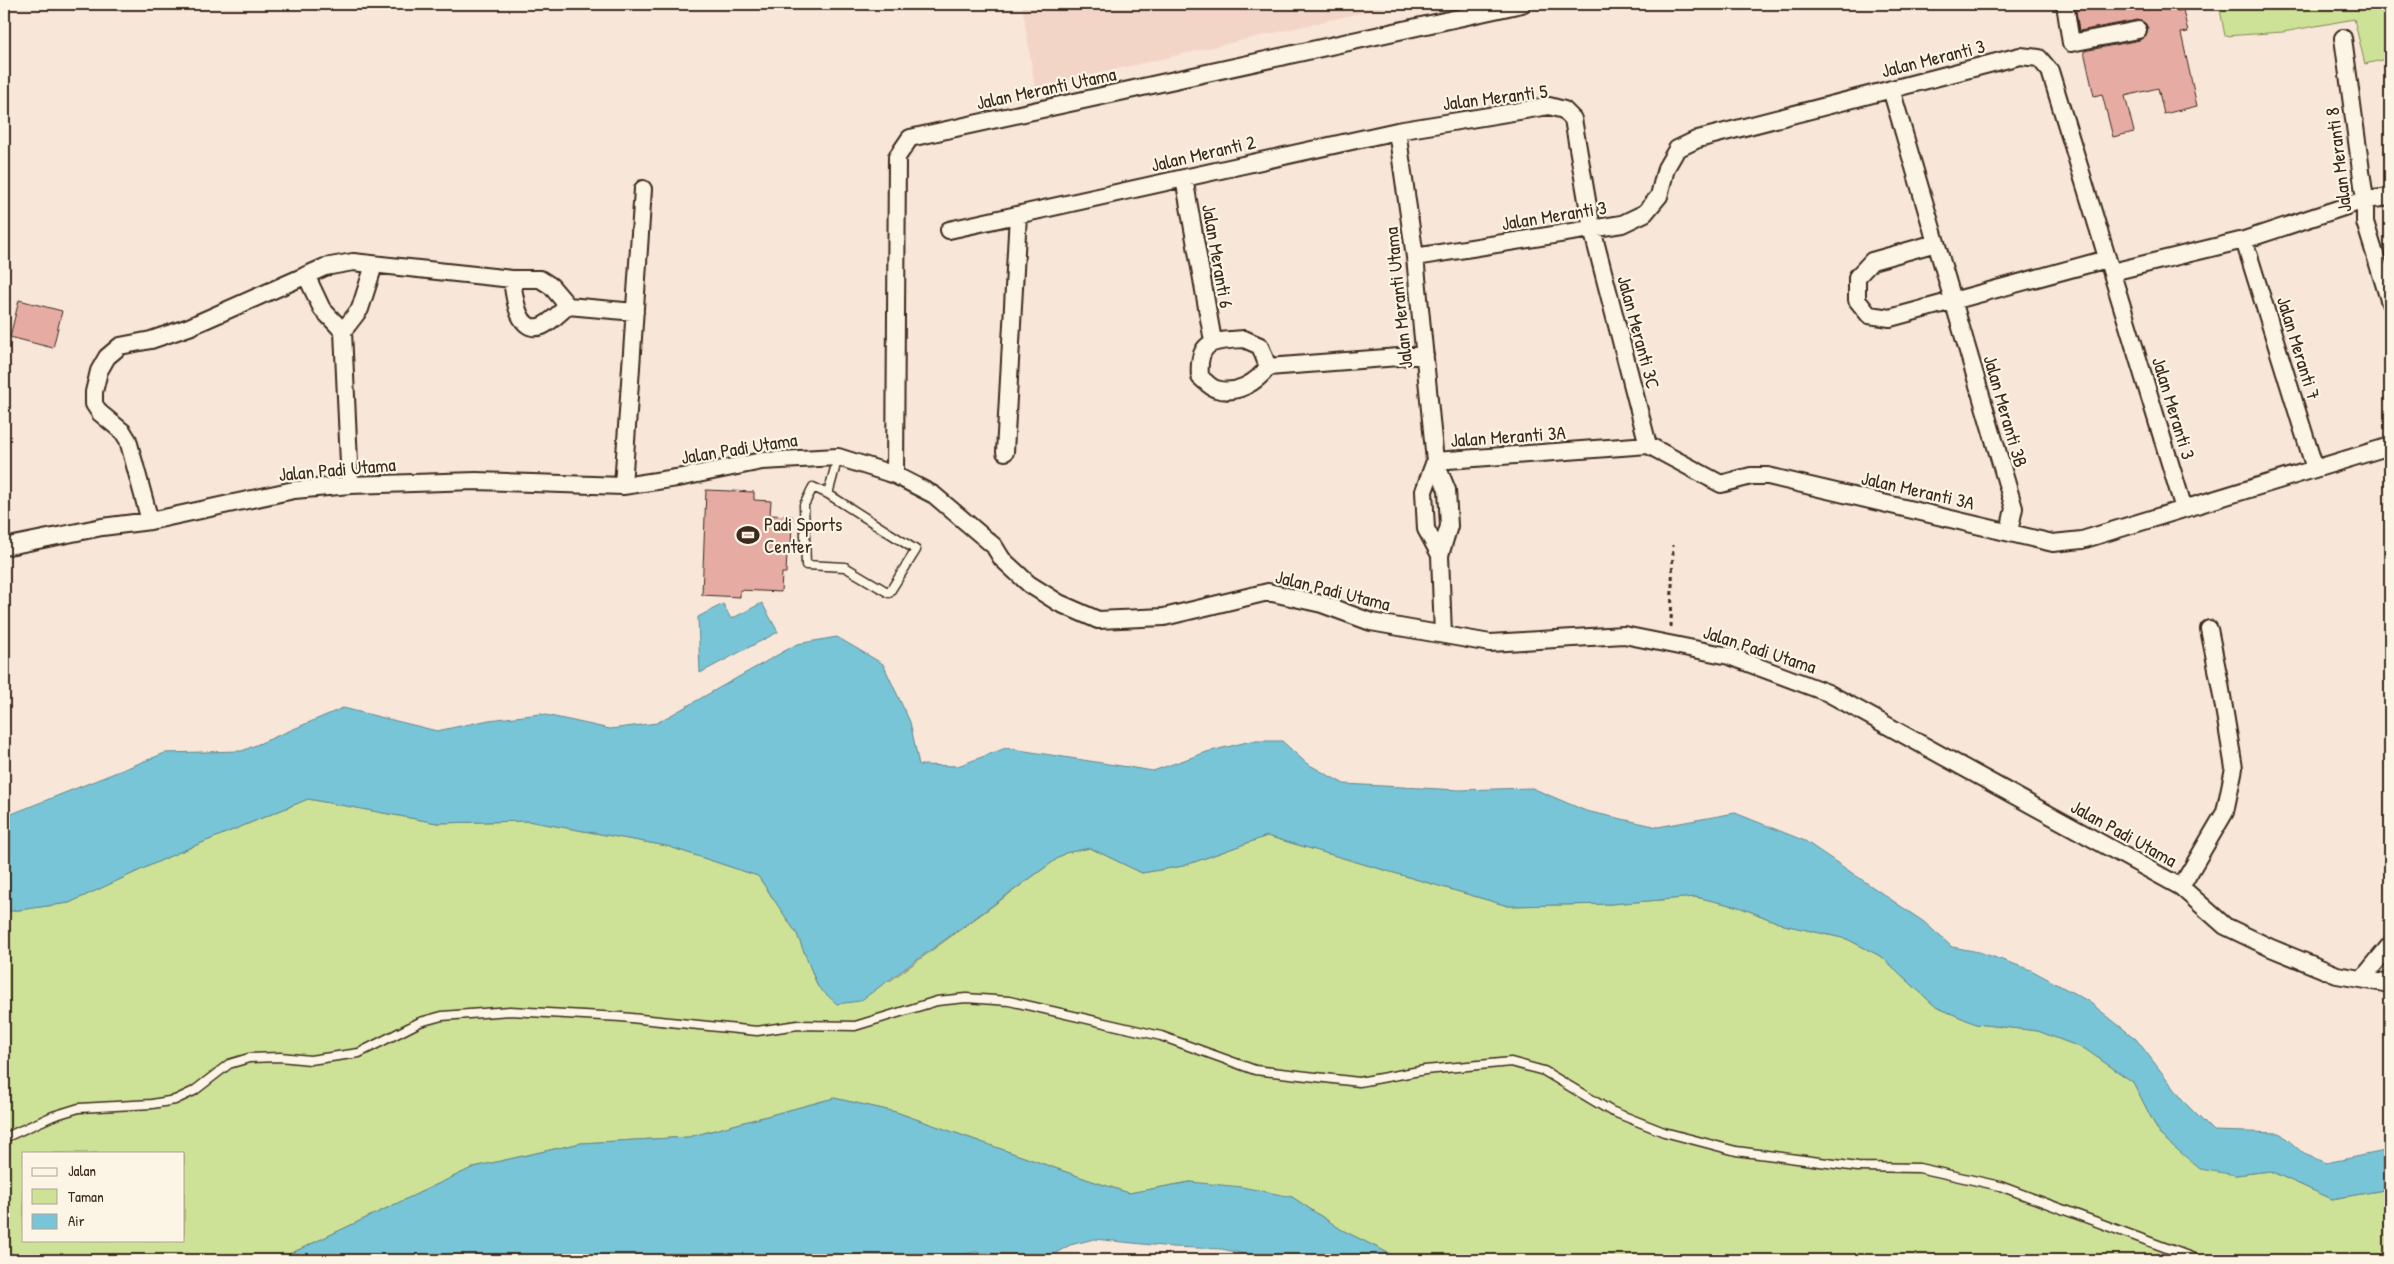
<svg xmlns="http://www.w3.org/2000/svg" width="2394" height="1264" font-family="'Patrick Hand',sans-serif">
<rect width="100%" height="100%" fill="#f8e6d8"/>
<filter id="ink" filterUnits="userSpaceOnUse"><feTurbulence type="fractalNoise" baseFrequency=".02" numOctaves="2"/><feDisplacementMap in="SourceGraphic" scale="10" xChannelSelector="R" yChannelSelector="G"/><feConvolveMatrix kernelMatrix="1 2 1 2 8 2 1 2 1" color-interpolation-filters="sRGB"/></filter>
<g filter="url(#ink)">
<path fill="#f3d5c8" d="M 1022,4 L 1399,4 L 1035,88 Z"/>
<path fill="#cee297" stroke="#84865a" fill-rule="evenodd" d="M 2219,4 L 2390,4 L 2390,58 L 2365,64 L 2354,19 L 2283,32 L 2225,36 Z
M 308,799 L 437,823 L 528,821 L 667,846 L 758,876 L 797,934 L 818,987 L 890,981 L 1065,853 L 1090,848 L 1142,873 L 1183,866 L 1267,836 L 1508,906 L 1611,904 L 1696,897 L 1739,907 L 1784,925 L 1847,939 L 1882,957 L 1936,1007 L 1976,1024 L 2038,1031 L 2085,1049 L 2133,1082 L 2160,1135 L 2236,1175 L 2270,1171 L 2332,1199 L 2390,1189 L 2390,1260 L 1402,1260 L 1342,1230 L 1292,1197 L 1190,1182 L 1129,1193 L 1089,1180 L 896,1112 L 834,1098 L 689,1137 L 581,1143 L 474,1167 L 277,1260 L 4,1260 L 4,912 L 69,903 L 175,854 ZM 24,1153 L 184,1153 L 184,1240 L 24,1240 Z"/>
<path fill="#79c5d8" stroke="#60878e" d="M 762,603 L 778,632 L 700,673 L 698,617 L 723,604 L 731,619 Z
M 837,637 L 883,664 L 910,722 L 919,765 L 958,766 L 1006,748 L 1153,771 L 1207,752 L 1251,741 L 1282,741 L 1306,763 L 1344,784 L 1459,790 L 1532,788 L 1586,811 L 1658,827 L 1735,813 L 1805,841 L 1924,922 L 1952,947 L 1979,952 L 2031,970 L 2088,1001 L 2136,1039 L 2186,1104 L 2213,1131 L 2280,1133 L 2304,1154 L 2326,1163 L 2390,1150 L 2390,1189 L 2332,1199 L 2270,1171 L 2236,1175 L 2200,1169 L 2160,1135 L 2133,1082 L 2085,1049 L 2038,1031 L 1976,1024 L 1936,1007 L 1882,957 L 1847,939 L 1784,925 L 1739,907 L 1696,897 L 1611,904 L 1508,906 L 1267,836 L 1183,866 L 1142,873 L 1090,848 L 1065,853 L 860,1001 L 837,1004 L 818,987 L 797,934 L 758,876 L 667,846 L 528,821 L 437,823 L 308,799 L 175,854 L 69,903 L 4,912 L 4,817 L 165,753 L 242,751 L 343,708 L 437,731 L 489,720 L 541,714 L 610,729 L 657,723 L 797,644 Z
M 834,1098 L 896,1112 L 1089,1180 L 1129,1193 L 1190,1182 L 1242,1187 L 1292,1197 L 1342,1230 L 1402,1260 L 1272,1260 L 1222,1249 L 1172,1247 L 1094,1239 L 1070,1245 L 1047,1258 L 974,1252 L 946,1260 L 277,1260 L 474,1167 L 581,1143 L 689,1137 Z"/>
<path fill="#e6aca4" stroke="#3b2a1e" d="M 2075,4 L 2174,4 L 2177,11 L 2183,10 L 2188,32 L 2181,33 L 2197,106 L 2164,114 L 2158,88 L 2125,96 L 2134,132 L 2113,137 L 2102,94 L 2094,96 L 2084,51 L 2140,40 L 2147,34 L 2148,28 L 2145,23 L 2137,20 L 2079,31 Z
M 19,300 L 62,311 L 53,348 L 10,337 Z
M 706,490 L 754,492 L 754,500 L 771,501 L 770,515 L 792,516 L 791,553 L 787,553 L 786,573 L 782,573 L 781,592 L 740,590 L 740,597 L 702,595 Z"/>
<g fill="none" stroke-linecap="round" stroke-linejoin="round">
<defs>
<path id="service" d="M 813,487 L 828,494 L 916,550 L 889,593 L 845,567 L 806,565 L 804,505 Z
M 828,494 L 838,457
M 4,1138 L 53,1116 L 79,1108 L 152,1104 L 175,1100 L 194,1091 L 229,1064 L 249,1058 L 280,1057 L 310,1060 L 359,1053 L 420,1022 L 442,1016 L 510,1011 L 621,1017 L 757,1031 L 798,1025 L 855,1026 L 937,1001 L 966,998 L 1009,1001 L 1161,1036 L 1255,1070 L 1359,1082 L 1425,1070 L 1511,1062 L 1544,1071 L 1611,1111 L 1664,1132 L 1736,1151 L 1858,1167 L 1919,1168 L 2000,1186 L 2199,1260"/>
<path id="minor" d="M 2065,4 L 2071,43 L 2138,30
M 2343,38 L 2365,200 L 2365,222 L 2390,303
M 1891,89 L 2014,508 L 2009,532
M 1397,131 L 1415,257 L 1435,461 L 1447,490 L 1449,526 L 1440,555 L 1443,635
M 1184,178 L 1213,341
M 949,230 L 1397,131 L 1549,106 L 1564,110 L 1573,119 L 1592,229 L 1648,445
M 2244,240 L 2315,469
M 1936,243 L 1872,261 L 1857,277 L 1857,300 L 1869,315 L 1890,318 L 2107,259
M 1415,257 L 1622,224 L 1645,213 L 1659,196 L 1666,168 L 1677,149 L 1698,139 L 2020,56 L 2039,58 L 2050,71 L 2184,509
M 2112,272 L 2244,240 L 2365,200 L 2390,197
M 306,275 L 322,309 L 343,331 L 360,309 L 374,265
M 512,279 C 514,294 517,335 542,326 C 551,322 560,312 568,306
M 343,331 L 350,485
M 1244,339 L 1260,346 L 1268,367 C 1256,383 1236,395 1216,389 C 1210,387 1204,380 1200,377 C 1197,339 1214,341 1244,339 Z
M 1268,367 L 1425,355
M 1005,452 L 1018,215
M 1435,461 L 1648,445 L 1721,484 L 1751,476 L 1768,476 L 2053,543 L 2082,540 L 2390,446
M 1435,461 L 1424,491 L 1426,529 L 1440,555
M 895,475 L 897,157 L 910,138 L 1522,4
M 623,486 L 643,189
M 150,521 L 128,440 L 123,432 L 100,413 L 94,404 L 94,392 L 99,371 L 107,357 L 120,346 L 151,340 L 189,327 L 325,267 L 353,262 L 512,279 L 540,279 L 551,286 L 568,306 L 635,312
M 4,547 L 102,527 L 150,521 L 294,490 L 350,485 L 476,481 L 623,486 L 683,477 L 762,461 L 838,457 L 895,475 L 934,495 L 994,546 L 1002,559 L 1029,584 L 1059,603 L 1098,620 L 1164,617 L 1268,592 L 1322,604 L 1371,622 L 1490,643 L 1624,635 L 1729,656 L 1828,693 L 2181,887 L 2225,926 L 2271,948 L 2337,975 L 2390,984
M 2181,887 L 2225,812 L 2234,768 L 2220,684 L 2209,629
M 2362,979 L 2390,945"/>
</defs>
<use href="#service" stroke="#3b2a1e" stroke-width="11"/>
<use href="#minor" stroke="#3b2a1e" stroke-width="20"/>
<path stroke="#3b2a1e" stroke-width="3" stroke-dasharray="4 4" stroke-linecap="butt" d="M 1671,627 L 1673,545"/>
<use href="#service" stroke="#fcf5e5" stroke-width="8"/>
<use href="#minor" stroke="#fcf5e5" stroke-width="16"/>
</g>
</g>
<defs>
<symbol id="stadium-bare" viewBox="-9 -9 18 18"><path d="M0-5a6.5 5 0 1 0 0 10a6.5 5 0 1 0 0-10ZM-3.5-1.8h7v3.6h-7Z" fill="#3b2a1e" stroke="#fcf5e5" stroke-width="2.5" paint-order="stroke"/></symbol>
</defs>
<g fill-rule="evenodd">
<use href="#stadium-bare" x="732" y="519" width="32" height="32"/>
</g>
<g text-anchor="middle" dominant-baseline="central" stroke-width="4.5" stroke-linejoin="round" paint-order="stroke">
<g font-size="19" fill="#3b2a1e" stroke="#fcf5e5">
<text transform="translate(1933 58) rotate(-14)">Jalan Meranti 3</text>
<text transform="translate(1046 88) rotate(-12)">Jalan Meranti Utama</text>
<text transform="translate(1495 97) rotate(-7)">Jalan Meranti 5</text>
<text transform="translate(1203 153) rotate(-13)">Jalan Meranti 2</text>
<text transform="translate(2338 160) rotate(-97)">Jalan Meranti 8</text>
<text transform="translate(1554 215) rotate(-9)">Jalan Meranti 3</text>
<text transform="translate(1218 256) rotate(80)">Jalan Meranti 6</text>
<text transform="translate(1398 298) rotate(-96)">Jalan Meranti Utama</text>
<text transform="translate(1639 332) rotate(75)">Jalan Meranti 3C</text>
<text transform="translate(2299 348) rotate(73)">Jalan Meranti 7</text>
<text transform="translate(2174 408) rotate(73)">Jalan Meranti 3</text>
<text transform="translate(2006 411) rotate(74)">Jalan Meranti 3B</text>
<text transform="translate(1508 436) rotate(-4)">Jalan Meranti 3A</text>
<text transform="translate(739 448) rotate(-9)">Jalan Padi Utama</text>
<text transform="translate(337 469) rotate(-5)">Jalan Padi Utama</text>
<text transform="translate(1918 490) rotate(13)">Jalan Meranti 3A</text>
<text transform="translate(1333 590) rotate(14)">Jalan Padi Utama</text>
<text transform="translate(1760 649) rotate(18)">Jalan Padi Utama</text>
<text transform="translate(2124 833) rotate(29)">Jalan Padi Utama</text>
</g>
<g font-size="19" fill="#3b2a1e" stroke="#fcf5e5" text-anchor="start">
<text x="764" y="524">Padi Sports<tspan x="764" dy="22">Center</tspan></text>
</g>
</g>
<rect width="2394" height="1264" fill="none" stroke="#fcf5e5" stroke-width="20"/>
<rect x="10" y="10" width="2374" height="1244" fill="none" stroke="#3b2a1e" stroke-width="2" filter="url(#ink)"/>
<rect x="22" y="1152" width="162" height="90" fill="#fcf5e5" stroke="#afa495"/>
<rect x="32" y="1168" width="25" height="8" fill="#fcf5e5" stroke="#afa495"/>
<text x="68" y="1176" font-size="15" fill="#3b2a1e">Jalan</text>
<rect x="32" y="1189" width="25" height="15" fill="#cee297" stroke="#afa495"/>
<text x="68" y="1202" font-size="15" fill="#3b2a1e">Taman</text>
<rect x="32" y="1214" width="25" height="15" fill="#79c5d8" stroke="#afa495"/>
<text x="68" y="1226" font-size="15" fill="#3b2a1e">Air</text>
</svg>
